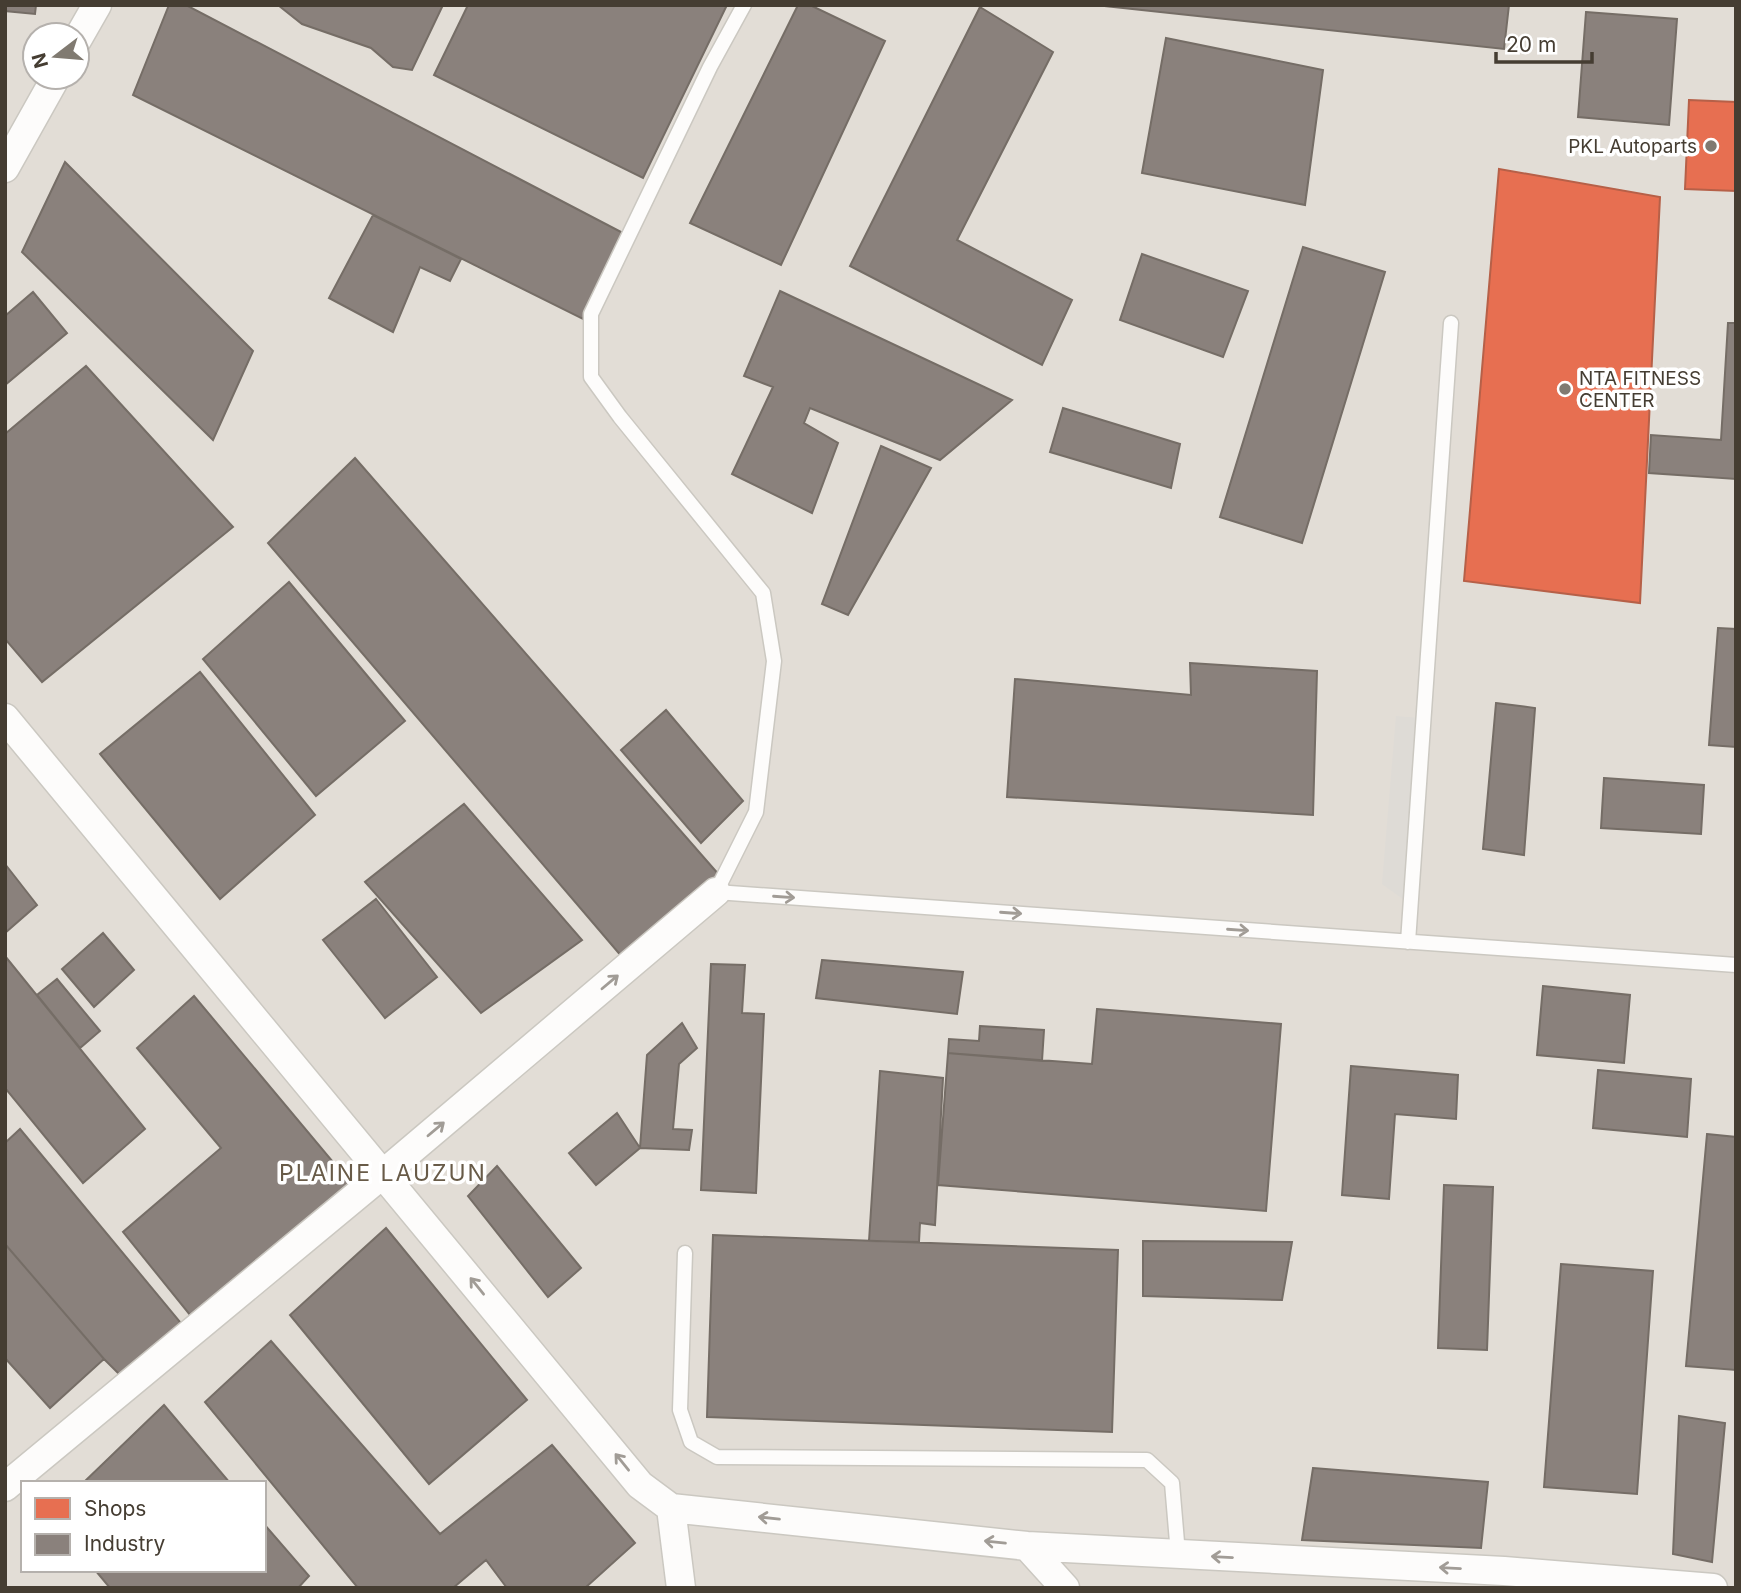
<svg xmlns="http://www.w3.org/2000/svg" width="1741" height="1593" font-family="Inter,sans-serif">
<rect width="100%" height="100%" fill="#efece5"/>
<path fill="#e2ddd6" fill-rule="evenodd" d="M 5,5 L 1736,5 L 1736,1588 L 5,1588 ZM 35,35 L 77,35 L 77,77 L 35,77 ZM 23,1483 L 264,1483 L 264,1570 L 23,1570 Z"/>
<path fill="#dedbd6" d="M 1396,716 L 1419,718 L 1403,899 L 1382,884 Z"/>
<path fill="#e76f51" stroke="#b66048" stroke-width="2" d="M 1689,100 L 1736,102 L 1736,191 L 1685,189 Z
M 1499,169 L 1660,197 L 1640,603 L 1464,581 Z"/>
<path fill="#8a817c" stroke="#756d66" stroke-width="2" d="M 5,5 L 36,5 L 35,14 L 5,11 Z
M 169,5 L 186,5 L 623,233 L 583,319 L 133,95 Z
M 278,5 L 443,5 L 412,70 L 393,67 L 371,48 L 302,24 Z
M 468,5 L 727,5 L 643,178 L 434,75 Z
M 798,5 L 810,5 L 885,41 L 781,265 L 690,223 Z
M 1095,5 L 1509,5 L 1504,49 Z
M 980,7 L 1053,52 L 957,240 L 1072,300 L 1042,365 L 850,266 Z
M 1586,12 L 1677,19 L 1669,125 L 1578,117 Z
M 1166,38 L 1323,70 L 1305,205 L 1142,173 Z
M 65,162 L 253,351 L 213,440 L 22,252 Z
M 373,215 L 461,259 L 450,281 L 420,267 L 393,332 L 329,298 Z
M 1303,247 L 1385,272 L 1302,543 L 1220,517 Z
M 1142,254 L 1248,291 L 1223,357 L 1120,320 Z
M 780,291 L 1012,400 L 940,460 L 810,408 L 804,423 L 838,443 L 812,513 L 732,474 L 773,387 L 744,376 Z
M 33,292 L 67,333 L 5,385 L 5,316 Z
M 1728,323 L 1736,323 L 1736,479 L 1649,473 L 1651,435 L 1721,440 Z
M 86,366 L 233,527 L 42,682 L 5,639 L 5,434 Z
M 1063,408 L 1180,444 L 1171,488 L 1050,452 Z
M 881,446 L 931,468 L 848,615 L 822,604 Z
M 355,458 L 720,876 L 623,958 L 268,543 Z
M 289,582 L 405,721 L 316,796 L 203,659 Z
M 1718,628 L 1736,629 L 1736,747 L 1709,745 Z
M 1190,663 L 1317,671 L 1313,815 L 1007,797 L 1015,679 L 1191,695 Z
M 200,672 L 315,815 L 220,899 L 100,754 Z
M 1496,703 L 1535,708 L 1524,855 L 1483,849 Z
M 666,710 L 743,801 L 701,843 L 621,750 Z
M 1604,778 L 1704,785 L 1701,834 L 1601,828 Z
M 464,804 L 582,940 L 481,1013 L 365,882 Z
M 5,864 L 37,905 L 5,933 Z
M 376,899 L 437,977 L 385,1018 L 323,940 Z
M 103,933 L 134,970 L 94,1007 L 62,969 Z
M 5,956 L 145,1129 L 83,1183 L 5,1088 Z
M 822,960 L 963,972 L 957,1014 L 816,998 Z
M 711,964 L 745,965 L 742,1013 L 764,1014 L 756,1193 L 701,1190 Z
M 57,979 L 100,1031 L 80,1048 L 37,995 Z
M 1543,986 L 1630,995 L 1624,1063 L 1537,1055 Z
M 194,996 L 359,1193 L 199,1326 L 123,1232 L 221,1148 L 137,1048 Z
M 1097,1009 L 1281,1024 L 1266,1211 L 938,1185 L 948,1053 L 1092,1064 Z
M 682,1023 L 697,1048 L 679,1064 L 673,1129 L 692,1130 L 689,1150 L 640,1148 L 647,1055 Z
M 980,1026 L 1044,1030 L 1042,1061 L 948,1053 L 949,1039 L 979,1041 Z
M 1351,1066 L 1458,1075 L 1456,1119 L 1395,1114 L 1389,1199 L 1342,1195 Z
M 1598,1070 L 1691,1079 L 1687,1137 L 1593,1128 Z
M 880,1071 L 943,1078 L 935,1225 L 920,1223 L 919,1242 L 869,1241 Z
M 617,1113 L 640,1148 L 596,1185 L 569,1153 Z
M 20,1129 L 190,1334 L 129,1384 L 104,1359 L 5,1244 L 5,1143 Z
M 1707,1134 L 1736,1137 L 1736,1370 L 1686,1366 Z
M 497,1166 L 581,1268 L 548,1297 L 468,1196 Z
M 1444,1185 L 1493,1187 L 1487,1350 L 1438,1348 Z
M 386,1228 L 527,1400 L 429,1484 L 290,1315 Z
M 713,1235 L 1118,1250 L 1112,1432 L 707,1417 Z
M 1143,1241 L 1292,1242 L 1282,1300 L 1143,1296 Z
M 5,1244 L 104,1359 L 50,1408 L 5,1358 Z
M 1561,1264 L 1653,1271 L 1637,1494 L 1544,1487 Z
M 271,1341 L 440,1534 L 552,1445 L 635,1543 L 585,1588 L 507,1588 L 486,1560 L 453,1588 L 358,1588 L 205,1402 Z
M 164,1405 L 230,1483 L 83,1483 Z
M 1679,1416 L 1725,1423 L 1712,1562 L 1673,1554 Z
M 1313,1468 L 1488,1482 L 1481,1548 L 1302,1540 Z
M 264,1524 L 309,1576 L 298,1588 L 110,1588 L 95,1570 L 264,1570 Z"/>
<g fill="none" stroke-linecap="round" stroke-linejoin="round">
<defs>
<path id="lane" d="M 744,5 L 710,67 L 591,314 L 591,377 L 620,417 L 763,593 L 774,661 L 756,812 L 716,892 L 1736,965
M 1408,942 L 1451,323
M 685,1253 L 680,1410 L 691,1442 L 717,1457 L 1147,1460 L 1172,1483 L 1178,1554"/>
<path id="street" d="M 77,40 L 97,5
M 5,168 L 56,77
M 5,718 L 640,1485 L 671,1508 L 1027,1546 L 1504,1571 L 1713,1588
M 5,1487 L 384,1173 L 716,892
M 671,1508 L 681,1588
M 1027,1546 L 1065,1588"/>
</defs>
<use href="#lane" stroke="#cbc8c1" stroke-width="17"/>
<use href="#street" stroke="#cbc8c1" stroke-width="31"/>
<use href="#lane" stroke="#fdfcfb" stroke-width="14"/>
<use href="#street" stroke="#fdfcfb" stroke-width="28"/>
</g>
<defs><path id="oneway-shaft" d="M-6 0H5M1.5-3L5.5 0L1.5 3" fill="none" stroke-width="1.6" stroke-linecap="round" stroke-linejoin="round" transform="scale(1.75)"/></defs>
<g stroke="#a19c96">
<use href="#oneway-shaft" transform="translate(784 897) rotate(4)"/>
<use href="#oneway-shaft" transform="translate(1011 913) rotate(4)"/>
<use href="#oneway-shaft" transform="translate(1238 930) rotate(4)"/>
<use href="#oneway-shaft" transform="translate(610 982) rotate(-40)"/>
<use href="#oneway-shaft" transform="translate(436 1129) rotate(-40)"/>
<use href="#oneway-shaft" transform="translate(477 1286) rotate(-129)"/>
<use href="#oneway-shaft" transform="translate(622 1462) rotate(-129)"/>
<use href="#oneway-shaft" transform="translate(769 1518) rotate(-174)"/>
<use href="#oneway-shaft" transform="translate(995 1542) rotate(-174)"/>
<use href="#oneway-shaft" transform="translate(1222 1557) rotate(-177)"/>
<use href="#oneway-shaft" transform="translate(1450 1568) rotate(-177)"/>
</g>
<g fill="#807a71" stroke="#fff" stroke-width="2.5">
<circle cx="1711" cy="146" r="7"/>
<circle cx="1565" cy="389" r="7"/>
</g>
<g text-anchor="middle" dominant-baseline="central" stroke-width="7" stroke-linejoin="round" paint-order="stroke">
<g font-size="19" fill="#453d32" stroke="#fff" text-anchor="end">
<text x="1697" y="146">PKL Autoparts</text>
<text x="1579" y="378" text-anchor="start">NTA FITNESS<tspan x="1579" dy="22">CENTER</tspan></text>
</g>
<g font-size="23" letter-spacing="2" fill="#685b48" stroke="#fff">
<text x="383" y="1173">PLAINE LAUZUN</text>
</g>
</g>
<rect width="1741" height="1593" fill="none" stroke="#453d32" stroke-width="14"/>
<rect x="21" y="1481" width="245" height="91" fill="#ffffff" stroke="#b5b1ad" stroke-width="2"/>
<rect x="35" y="1498" width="35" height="21" fill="#e76f51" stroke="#b5b1ad" stroke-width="2"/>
<text x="84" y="1516" font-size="21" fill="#453d32">Shops</text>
<rect x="35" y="1534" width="35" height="21" fill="#8a817c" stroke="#b5b1ad" stroke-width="2"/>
<text x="84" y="1551" font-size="21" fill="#453d32">Industry</text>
<g transform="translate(56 56) rotate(254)"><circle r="33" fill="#ffffff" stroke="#b5b1ad" stroke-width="2"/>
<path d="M0-5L12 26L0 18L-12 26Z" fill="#807a71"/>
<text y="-10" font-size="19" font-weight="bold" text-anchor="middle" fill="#453d32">N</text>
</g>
<path d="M1496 52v10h96v-10" fill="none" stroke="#453d32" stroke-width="3.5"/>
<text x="1506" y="52" font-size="21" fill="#453d32" stroke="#ffffff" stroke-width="5" paint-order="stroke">20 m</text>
</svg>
